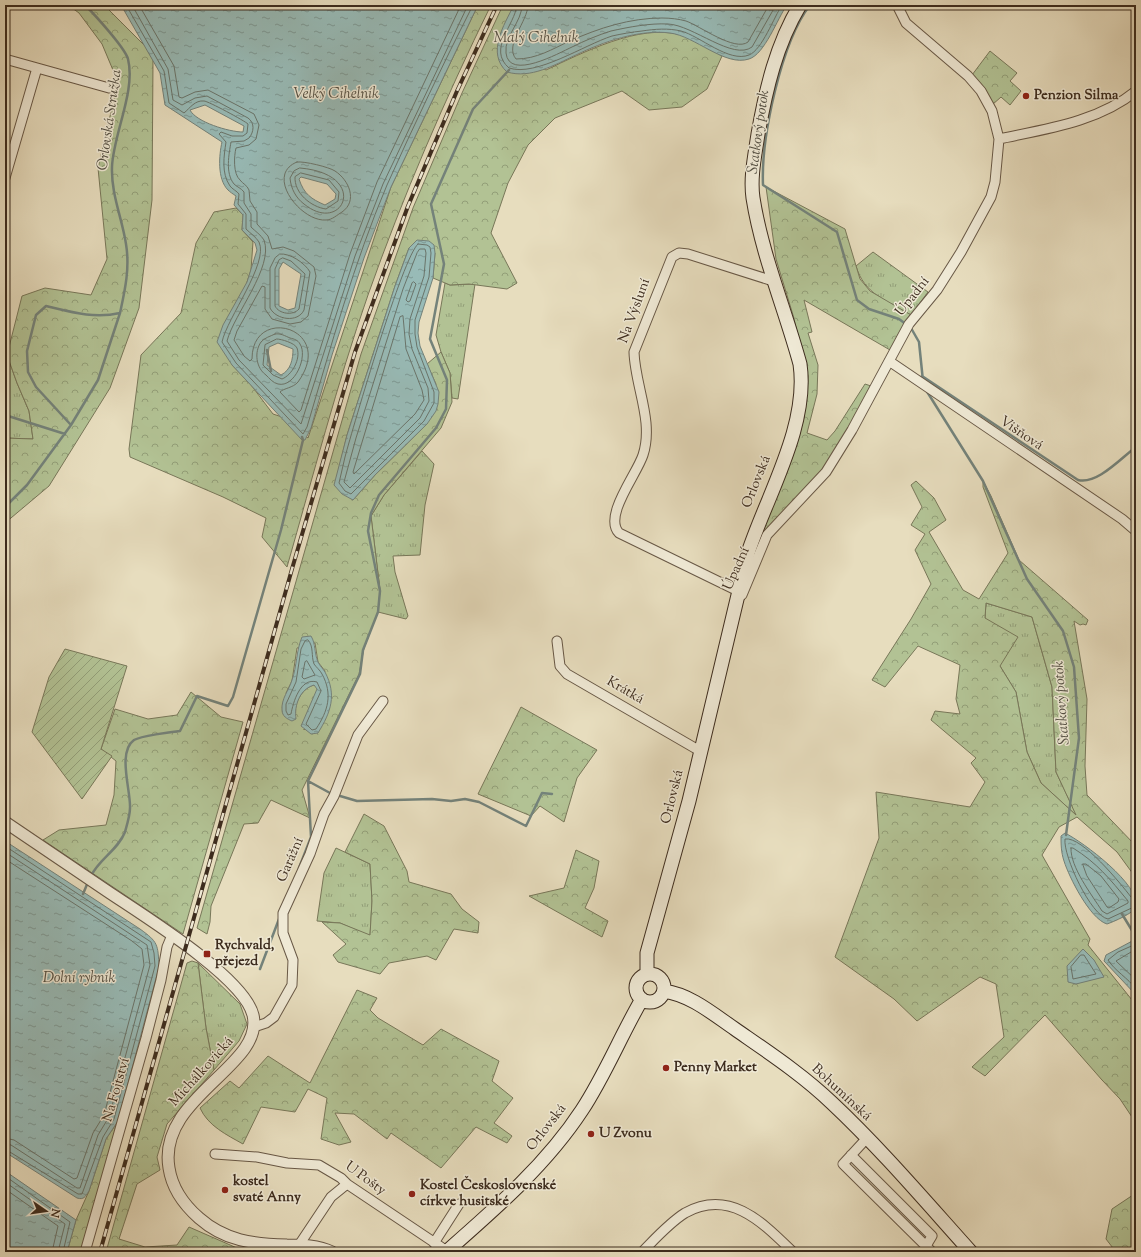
<svg xmlns="http://www.w3.org/2000/svg" width="1141" height="1257" font-family="'Sorts Mill Goudy',serif">
<defs>
<pattern id="grass-tufts" width="24" height="20" patternUnits="userSpaceOnUse"><rect width="24" height="20" fill="#b2c294"/><path d="M3 7l-1-3M5 7V3M7 7l1-3M15 17l-1-3M17 17v-4M19 17l1-3" fill="none" stroke="#929e78"/></pattern>
<pattern id="forest-crowns" width="20" height="18" patternUnits="userSpaceOnUse"><rect width="20" height="18" fill="#b2c294"/><path d="M2 6a3 3 0 1 1 6 0M12 15a3 3 0 1 1 6 0" fill="none" stroke="#929e78"/></pattern>
<pattern id="garden-furrows" width="10" height="10" patternUnits="userSpaceOnUse"><rect width="10" height="10" fill="#b2c294"/><path d="M-1 1l2-2M0 10L10 0M9 11l2-2" fill="none" stroke="#929e78"/></pattern>
<pattern id="water-ripples" width="26" height="14" patternUnits="userSpaceOnUse"><rect width="26" height="14" fill="#98bbb7"/><path d="M2 4q2-2 4 0t4 0M15 11q2-2 4 0t4 0" fill="none" stroke="#7d9894"/></pattern>
</defs>
<rect width="100%" height="100%" fill="#e7ddbe"/>
<filter id="stains"><feTurbulence type="fractalNoise" baseFrequency=".005" numOctaves="4"/><feColorMatrix values="0 0 0 0 .2 0 0 0 0 .09 0 0 0 0 .02 0 0 0 .5 -.17"/></filter>
<radialGradient id="worn" r=".72"><stop offset=".6" stop-color="#630" stop-opacity="0"/><stop offset="1" stop-color="#630" stop-opacity=".3"/></radialGradient>
<path fill="url(#grass-tufts)" stroke="#787759" d="M 873,252 L 928,292 L 911,315 C 887,301 864,294 856,266 Z
M 445,283 L 450,285 L 475,284 L 458,399 L 452,398 L 450,373 L 441,352 L 436,335 Z
M 5,355 L 7,355 L 17,383 L 29,411 L 33,439 L 5,438 Z
M 422,451 L 434,464 L 425,505 L 420,555 L 393,556 L 395,572 L 408,616 L 406,619 L 378,612 L 380,590 L 371,516 L 384,495 Z
M 986,603 L 1032,617 L 1052,687 L 1056,772 L 1077,816 L 1041,783 L 1027,752 L 1016,692 L 1000,666 L 985,618 Z
M 336,848 L 370,864 L 372,901 L 370,936 L 340,923 L 317,921 L 324,873 Z
M 198,963 L 240,1004 L 247,1024 L 239,1041 L 214,1070 L 206,1028 Z"/>
<path fill="url(#forest-crowns)" stroke="#787759" fill-rule="evenodd" d="M 68,5 L 104,5 L 147,48 L 153,60 L 152,200 L 139,308 L 110,388 L 49,486 L 5,523 L 5,438 L 33,439 L 29,411 L 17,383 L 7,355 L 22,296 L 45,288 L 91,295 L 107,259 L 98,168 L 118,82 L 102,44 L 79,13 Z
M 478,5 L 491,5 C 445,99 403,196 368,295 C 337,384 313,476 287,567 L 262,537 L 266,518 L 223,497 L 130,457 L 129,449 L 141,355 L 181,313 L 196,243 L 214,212 L 236,208 L 243,215 L 242,230 L 253,242 L 251,270 L 247,282 L 232,365 L 251,385 L 273,414 L 282,417 L 308,438 L 391,187 Z
M 503,5 L 514,5 L 497,43 L 546,70 C 582,53 640,23 681,35 C 695,40 709,49 722,56 L 707,89 L 682,107 L 649,110 L 622,91 L 555,118 L 528,145 L 508,183 L 491,233 L 517,283 L 507,289 L 469,284 L 450,285 L 433,278 L 435,253 L 409,248 L 395,286 L 347,435 L 335,485 L 353,500 L 375,475 L 427,424 L 436,384 L 427,364 L 441,352 L 450,373 L 452,402 L 441,428 L 384,495 L 371,516 L 380,590 L 378,612 L 364,648 L 359,674 L 302,790 L 310,818 L 271,800 L 258,823 L 244,824 L 211,906 L 210,922 L 207,934 L 197,928 L 361,354 L 413,208 L 462,93 ZM 315,643 L 318,662 L 325,671 L 304,730 L 318,689 L 314,685 C 303,688 296,700 295,711 L 286,693 L 292,681 L 297,648 Z
M 990,51 L 1017,73 L 1010,81 L 1021,91 L 1010,105 L 1001,97 L 992,105 L 972,75 Z
M 766,187 L 845,229 L 860,279 L 870,291 L 911,315 L 890,350 L 804,300 L 812,332 L 808,333 L 818,365 L 817,394 L 807,433 L 827,440 L 835,431 L 865,384 L 871,386 C 856,414 844,444 824,468 C 803,494 778,517 757,543 L 792,457 L 804,418 L 808,376 L 793,315 L 776,259 Z
M 916,481 L 934,498 L 946,520 L 929,532 L 963,590 L 979,599 L 1008,553 L 983,487 L 983,481 L 991,496 L 1019,560 L 1088,620 L 1086,625 L 1083,624 L 1080,625 L 1074,621 L 1087,699 L 1085,766 L 1087,795 L 1136,846 L 1136,878 L 1117,852 L 1077,817 L 1059,827 L 1042,855 L 1090,939 L 1088,945 L 1136,1005 L 1136,1123 L 1120,1099 L 1102,1080 L 1045,1015 L 985,1076 L 972,1067 L 1004,1037 L 996,984 L 980,977 L 917,1021 L 894,999 L 835,957 L 879,838 L 876,792 L 970,807 L 985,782 L 971,763 L 976,758 L 931,720 L 935,711 L 960,714 L 956,699 L 960,665 L 918,646 L 885,687 L 872,680 L 911,619 L 931,584 L 915,550 L 925,534 L 911,525 L 922,507 L 911,485 ZM 986,603 L 1032,617 L 1052,687 L 1056,772 L 1076,815 L 1041,783 L 1027,752 L 1016,692 L 1000,666 L 1018,637 L 985,618 Z
M 191,692 L 221,717 L 243,722 L 183,934 L 43,840 L 59,830 L 106,825 L 114,795 L 116,761 L 101,749 L 115,709 L 148,719 L 177,715 Z
M 521,707 L 597,750 L 577,778 L 564,822 L 540,806 L 531,816 L 478,794 Z
M 364,814 L 384,826 L 407,871 L 409,882 L 451,894 L 462,909 L 479,922 L 478,933 L 454,929 L 436,960 L 427,956 L 389,963 L 380,974 L 338,962 L 333,955 L 346,944 L 322,922 L 340,923 L 370,935 L 372,901 L 370,864 L 345,852 Z
M 576,850 L 599,861 L 594,888 L 585,908 L 608,921 L 602,937 L 529,896 L 564,888 Z
M 192,961 L 198,963 L 206,1028 L 214,1070 L 167,1124 L 157,1157 L 160,1170 L 137,1184 L 119,1239 L 145,1247 L 177,1245 L 189,1227 L 237,1248 L 272,1252 L 106,1252 L 187,963 Z
M 357,990 L 377,998 L 370,1010 L 378,1018 L 423,1045 L 441,1029 L 499,1061 L 492,1081 L 513,1098 L 494,1123 L 512,1136 L 507,1143 L 476,1127 L 441,1168 L 391,1133 L 387,1139 L 354,1114 L 335,1113 L 351,1142 L 339,1145 L 321,1139 L 327,1098 L 308,1089 L 295,1112 L 261,1107 L 243,1144 C 227,1135 208,1126 200,1108 L 230,1081 L 239,1088 L 268,1056 L 310,1083 Z
M 118,1121 L 81,1252 L 67,1252 L 76,1220 L 89,1191 L 106,1139 Z
M 1136,1193 L 1136,1252 L 1116,1252 L 1106,1239 L 1112,1209 Z"/>
<path fill="url(#garden-furrows)" stroke="#787759" d="M 65,649 L 127,666 L 101,749 L 112,756 L 82,799 L 32,732 L 49,677 Z"/>
<path fill="url(#water-ripples)" stroke="#74827a" fill-rule="evenodd" d="M 121,5 L 478,5 L 391,187 L 364,258 L 332,355 L 311,428 L 305,440 L 302,440 L 232,365 L 217,342 L 223,325 L 247,282 L 257,250 L 255,243 L 242,230 L 243,215 L 234,205 L 236,196 C 233,194 230,192 228,190 C 217,179 219,155 222,142 L 165,105 L 160,73 ZM 205,105 L 244,126 L 243,132 C 229,132 196,122 190,110 ZM 301,177 L 327,184 L 336,194 L 335,199 L 325,205 C 311,199 304,194 299,179 ZM 283,262 L 301,274 L 295,308 L 288,310 L 279,306 L 279,269 ZM 278,343 L 293,349 C 293,359 291,370 281,375 L 267,365 L 269,347 Z
M 514,5 L 787,5 C 777,19 765,54 749,59 C 725,67 695,36 670,33 C 639,29 603,42 576,55 C 554,65 531,79 507,72 C 486,53 504,25 514,5 Z
M 417,240 L 429,241 L 434,245 L 435,253 L 433,278 L 419,322 L 418,333 L 420,346 L 439,392 L 438,404 L 436,411 L 427,424 L 375,475 L 353,500 L 342,494 L 334,485 L 347,435 L 395,286 L 409,248 Z
M 311,636 C 316,644 314,653 318,662 C 320,666 323,669 325,672 C 337,695 331,712 318,733 L 311,734 L 301,726 L 317,689 L 314,685 C 300,689 294,705 296,719 L 292,721 C 287,719 282,716 282,710 C 281,699 289,690 292,680 C 297,666 296,651 302,637 Z
M 1065,833 C 1083,842 1141,885 1136,907 C 1134,913 1113,922 1107,924 C 1090,919 1069,877 1064,861 C 1061,852 1061,844 1061,836 Z
M 5,841 L 140,929 C 158,942 158,944 159,967 L 118,1121 L 106,1139 L 89,1191 C 85,1197 84,1200 77,1198 L 5,1152 Z
M 1136,939 L 1136,995 L 1104,961 L 1106,955 Z
M 1083,949 L 1094,960 L 1104,977 L 1076,984 L 1068,982 L 1067,966 Z
M 5,1171 L 76,1220 L 67,1252 L 5,1252 Z"/>
<g fill="none" stroke-linecap="round" stroke-linejoin="round">
<path stroke="#6a746a" stroke-width="1" d="M 126,5 L 164,71 L 169,103 L 184,113 C 190,108 195,100 204,101 C 208,101 245,121 248,124 L 247,133 L 243,136 L 232,136 L 221,132 L 219,134 L 226,142 C 224,156 221,173 230,186 C 232,189 237,191 239,194 L 238,204 L 246,214 L 246,229 C 250,233 256,237 259,242 C 269,263 227,318 222,342 L 236,363 L 303,434 L 307,427 C 331,346 354,263 387,185 C 414,125 443,64 473,5
M 132,5 L 168,69 L 173,100 L 182,105 L 195,98 L 207,96 L 248,118 C 255,123 254,132 249,138 L 244,141 L 231,142 C 229,154 225,173 234,184 C 237,187 241,188 244,192 L 244,203 L 251,214 L 251,227 C 255,231 261,235 264,240 C 274,267 234,314 227,341 L 239,360 L 301,424 L 355,256 L 383,184 L 468,5
M 139,5 L 174,66 L 179,97 L 182,98 L 195,92 L 208,90 L 254,114 L 259,125 L 256,139 L 249,145 L 236,148 C 234,156 233,174 240,180 C 243,184 247,185 249,190 L 250,201 L 257,212 L 257,224 L 268,236 L 272,249 L 283,247 L 294,251 L 314,267 L 316,276 L 308,316 L 301,322 L 290,324 L 272,319 L 265,309 L 265,287 L 262,286 L 237,331 L 234,340 L 244,356 L 250,361 L 252,359 C 252,304 337,328 298,382 C 293,388 284,388 280,392 L 299,412 L 301,410 L 350,254 L 377,182 L 461,5
M 517,5 C 515,25 487,49 509,68 C 536,77 584,45 612,36 C 621,34 632,32 642,31 C 655,29 668,28 681,31 C 700,36 729,63 749,55 C 762,50 774,17 782,5
M 522,5 C 522,22 504,36 506,53 C 509,81 559,53 572,47 C 584,41 598,35 611,31 C 629,27 650,23 668,24 C 693,25 733,61 752,47 L 776,5
M 528,5 C 528,21 504,45 516,59 C 537,59 552,49 570,41 C 599,28 630,18 662,18 C 670,18 679,19 686,21 C 700,26 735,52 748,42 L 769,5
M 297,162 C 304,161 329,167 335,171 C 349,180 358,201 342,212 C 337,215 332,220 326,220 C 301,222 264,175 297,162 Z
M 300,168 C 371,174 343,236 304,204 C 296,198 291,189 290,178 L 294,171 Z
M 301,173 L 329,180 L 339,192 L 338,201 L 326,209 C 311,207 294,193 295,177 Z
M 418,244 L 427,245 L 430,247 L 431,253 L 429,277 L 415,320 L 415,334 L 417,347 L 434,392 L 434,403 L 424,421 L 351,494 L 345,491 L 339,483 L 345,457 C 353,427 403,256 418,244 Z
M 420,249 L 425,249 L 426,253 L 424,276 L 410,319 L 409,334 L 412,349 L 428,388 L 429,401 L 420,418 L 350,488 L 344,482 L 356,438 L 403,289 L 417,253 Z
M 280,254 C 290,253 305,263 310,272 L 304,310 C 298,323 276,320 270,308 L 270,268 L 275,258 Z
M 283,258 L 291,261 L 305,274 L 299,309 C 293,316 279,314 275,306 L 275,269 L 279,260 Z
M 414,282 L 416,284 L 410,301 L 408,302 L 406,300 L 412,283 Z
M 403,316 L 406,349 L 422,390 L 424,400 L 415,414 L 354,474 L 353,472 L 400,317 Z
M 275,334 C 281,333 285,336 290,338 C 294,339 298,340 300,344 C 308,356 295,388 278,384 C 273,383 269,378 266,375 C 256,368 254,352 261,342 C 264,338 271,336 275,334 Z
M 277,339 C 281,339 295,343 297,348 C 301,359 292,375 282,379 L 273,375 L 263,365 L 265,345 Z
M 308,640 C 314,646 311,656 314,664 C 316,667 320,670 322,674 C 333,694 328,711 316,729 L 312,730 L 306,724 L 321,691 L 317,682 C 300,677 293,703 291,714 L 288,715 L 286,711 L 286,704 L 296,682 L 301,649 L 305,641 Z
M 307,661 L 315,675 L 304,679 L 302,677 L 305,662 Z
M 5,846 L 151,942 L 154,953 L 155,966 L 114,1119 L 103,1137 L 82,1194 L 78,1194 L 5,1149
M 1071,848 L 1073,848 C 1097,863 1110,879 1128,901 L 1128,903 L 1107,914 L 1102,911 C 1092,895 1070,867 1071,848 Z
M 5,852 L 147,945 L 150,965 L 109,1117 L 98,1135 L 80,1188 L 77,1188 L 11,1145 L 5,1144
M 5,859 L 132,941 L 142,949 L 144,965 L 104,1115 L 93,1133 L 77,1178 L 74,1179 L 14,1140 L 5,1138
M 1083,864 L 1086,864 L 1101,876 L 1119,899 L 1118,902 L 1109,908 L 1107,907 L 1087,876 Z
M 1136,899 L 1131,897 C 1121,884 1082,836 1065,839 C 1063,856 1091,916 1108,919 L 1136,906
M 1136,944 L 1118,952 L 1108,960 C 1115,971 1128,978 1136,989
M 1136,949 L 1116,961 L 1136,980
M 1081,955 L 1084,955 L 1096,974 L 1073,979 L 1071,967 Z
M 5,1176 L 70,1222 L 63,1252
M 5,1182 L 65,1224 L 58,1252
M 5,1189 L 58,1226 L 52,1252"/>
<path stroke="#74827a" stroke-width="2.5" d="M 810,5 C 781,42 761,138 763,185 L 837,232 L 857,300 L 869,309 L 899,319 L 911,328 L 919,342 L 923,381
M 267,350 L 271,371
M 922,376 L 1078,480 C 1097,485 1121,458 1136,447
M 926,390 L 983,481 L 1027,579 L 1063,631 L 1074,667 L 1079,738 L 1066,835
M 5,415 L 65,434
M 71,425 L 98,380 L 120,313
M 5,507 L 27,485 L 71,425 L 36,387 L 28,372 L 27,351 L 36,315 L 46,306 C 71,312 94,319 120,313 C 125,290 130,268 126,244 C 122,218 111,194 112,167 C 113,135 136,91 128,59 C 125,48 95,15 85,5
M 308,781 L 330,793 L 357,801 L 432,799 L 451,801 L 465,799 L 479,802 L 526,826 L 542,793 L 552,794
M 299,868 L 311,837 L 308,781 L 360,674 L 363,650 L 378,612 L 380,591 L 368,531 L 371,513 L 379,495 L 436,428 L 446,409 L 447,380 L 430,339 L 444,264 L 431,204 L 473,109 L 509,70
M 91,876 C 99,859 118,850 125,832 C 127,825 130,815 130,808 C 131,791 117,752 134,740 C 141,736 170,732 180,731 L 197,696 L 228,706 L 233,697 L 281,530 L 303,440 L 302,437
M 83,894 L 88,882
M 1122,914 L 1136,937
M 260,969 L 279,919"/>
<defs>
<path id="minor" d="M 5,59 L 109,88
M 999,139 C 1046,129 1098,122 1136,91
M 5,178 L 37,68
M 889,361 L 1122,519 L 1136,531
M 738,591 L 619,533 C 603,516 637,474 643,455 C 654,421 635,386 634,352 L 672,257 L 679,253 L 688,254 L 773,281
M 742,595 L 767,535 L 826,472 L 852,430 L 909,324 L 937,290 L 961,252 L 991,197 L 995,182 L 999,139 L 992,111 L 981,91 L 968,76 L 906,23 L 897,5
M 557,641 L 560,666 L 567,674 L 700,751
M 254,1027 L 266,1023 L 274,1017 L 292,985 L 293,960 L 283,933 L 283,913 L 310,854 L 324,814 L 334,796 L 358,735 L 383,701
M 867,1138 L 843,1164 L 932,1252
M 215,1154 L 257,1157 L 287,1163 L 319,1165 L 341,1178 L 347,1184 L 447,1251
M 851,1155 L 932,1236 L 926,1246
M 434,1243 L 459,1204
M 299,1245 L 331,1197 L 347,1184
M 85,1252 L 146,1038 L 161,980 L 167,947 L 172,935
M 642,1252 C 655,1239 669,1223 685,1213 C 730,1188 763,1223 793,1252"/>
<path id="tertiary" d="M 5,822 C 39,845 73,868 107,891 C 141,914 244,977 253,1015 C 265,1066 157,1097 169,1168 C 172,1188 183,1204 199,1218 C 225,1241 253,1244 287,1245 C 302,1245 318,1245 332,1252"/>
<path id="secondary" d="M636 988a14 14 0 1 1 28 0a14 14 0 1 1-28 0Z
M 647,974 L 647,953 L 689,801 L 748,553 C 767,495 809,426 800,364 C 785,309 762,255 753,198 C 750,177 755,155 758,134 C 766,89 776,45 800,5
M 664,991 C 691,995 713,1014 735,1029 C 768,1052 803,1075 832,1103 C 881,1149 926,1202 971,1252
M 446,1252 C 495,1209 546,1165 582,1110 C 605,1075 621,1035 642,999"/>
</defs>
<use href="#minor" stroke="#685846" stroke-width="11"/>
<use href="#tertiary" stroke="#685846" stroke-width="13"/>
<use href="#secondary" stroke="#3d2c1e" stroke-width="15"/>
<use href="#minor" stroke="#efe9d5" stroke-width="9"/>
<use href="#tertiary" stroke="#efe9d5" stroke-width="11"/>
<use href="#secondary" stroke="#efe9d5" stroke-width="13"/>
<defs>
<path id="rail" d="M 100,1252 L 292,569 L 355,352 L 408,206 L 457,91 L 497,5"/>
</defs>
<use href="#rail" stroke="#3d2c1e" stroke-width="4"/>
<use href="#rail" stroke="#efe9d5" stroke-width="2.5" stroke-dasharray="8" stroke-linecap="butt"/>
</g>
<g fill="#8f2418" stroke="#efe9d5" stroke-width="1.5">
<circle cx="1026" cy="96" r="4"/>
<rect x="203" y="950" width="8" height="8" rx="2"/>
<circle cx="666" cy="1068" r="4"/>
<circle cx="591" cy="1134" r="4"/>
<circle cx="225" cy="1190" r="4"/>
<circle cx="412" cy="1194" r="4"/>
</g>
<g text-anchor="middle" dominant-baseline="central" stroke-width="3" stroke-linejoin="round" paint-order="stroke">
<g font-size="14" font-weight="bold" fill="#3d2c1e" stroke="#efe9d5" text-anchor="start">
<text x="1034" y="96">Penzion Silma</text>
<text x="215" y="946">Rychvald,<tspan x="215" dy="16">přejezd</tspan></text>
<text x="674" y="1068">Penny Market</text>
<text x="599" y="1134">U Zvonu</text>
<text x="233" y="1182">kostel<tspan x="233" dy="16">svaté Anny</tspan></text>
<text x="420" y="1186">Kostel Československé<tspan x="420" dy="16">církve husitské</tspan></text>
</g>
<g font-size="14" fill="#3d2c1e" stroke="#efe9d5">
<text transform="translate(913 297) rotate(-52)">Úpadní</text>
<text transform="translate(635 311) rotate(-70)">Na Výsluní</text>
<text transform="translate(1021 434) rotate(34)">Višňová</text>
<text transform="translate(757 482) rotate(-68)">Orlovská</text>
<text transform="translate(737 569) rotate(-66)">Úpadní</text>
<text transform="translate(625 691) rotate(30)">Krátká</text>
<text transform="translate(673 797) rotate(-76)">Orlovská</text>
<text transform="translate(291 860) rotate(-67)">Garážní</text>
<text transform="translate(202 1072) rotate(-48)">Michálkovická</text>
<text transform="translate(117 1090) rotate(-74)">Na Fojtství</text>
<text transform="translate(841 1093) rotate(43)">Bohumínská</text>
<text transform="translate(547 1128) rotate(-52)">Orlovská</text>
<text transform="translate(365 1179) rotate(36)">U Pošty</text>
</g>
<g font-size="15" font-style="italic" fill="#545044" stroke="#efe9d5">
<text x="536" y="38">Malý Cihelník</text>
<text x="336" y="94">Velký Cihelník</text>
<text transform="translate(110 120) rotate(-82)">Orlovská Stružka</text>
<text transform="translate(759 132) rotate(-82)">Statkový potok</text>
<text transform="translate(1062 703) rotate(-94)">Statkový potok</text>
<text x="79" y="978">Dolní rybník</text>
</g>
</g>
<rect width="1141" height="1257" fill="none" stroke="#e7ddbe" stroke-width="20"/>
<rect x="6" y="6" width="1129" height="1245" fill="none" stroke="#3d2c1e" stroke-width="2"/>
<rect x="10" y="10" width="1121" height="1237" fill="none" stroke="#3d2c1e"/>
<g transform="translate(46 1211) rotate(103)" stroke="#efe9d5" stroke-width="3" paint-order="stroke">
<path d="M0-3L7 15L0 10L-7 15Z" fill="#3d2c1e"/>
<text y="-6" font-size="11" font-weight="bold" text-anchor="middle" fill="#3d2c1e">N</text>
</g>
<rect width="100%" height="100%" filter="url(#stains)"/>
<rect width="100%" height="100%" fill="url(#worn)"/>
</svg>
